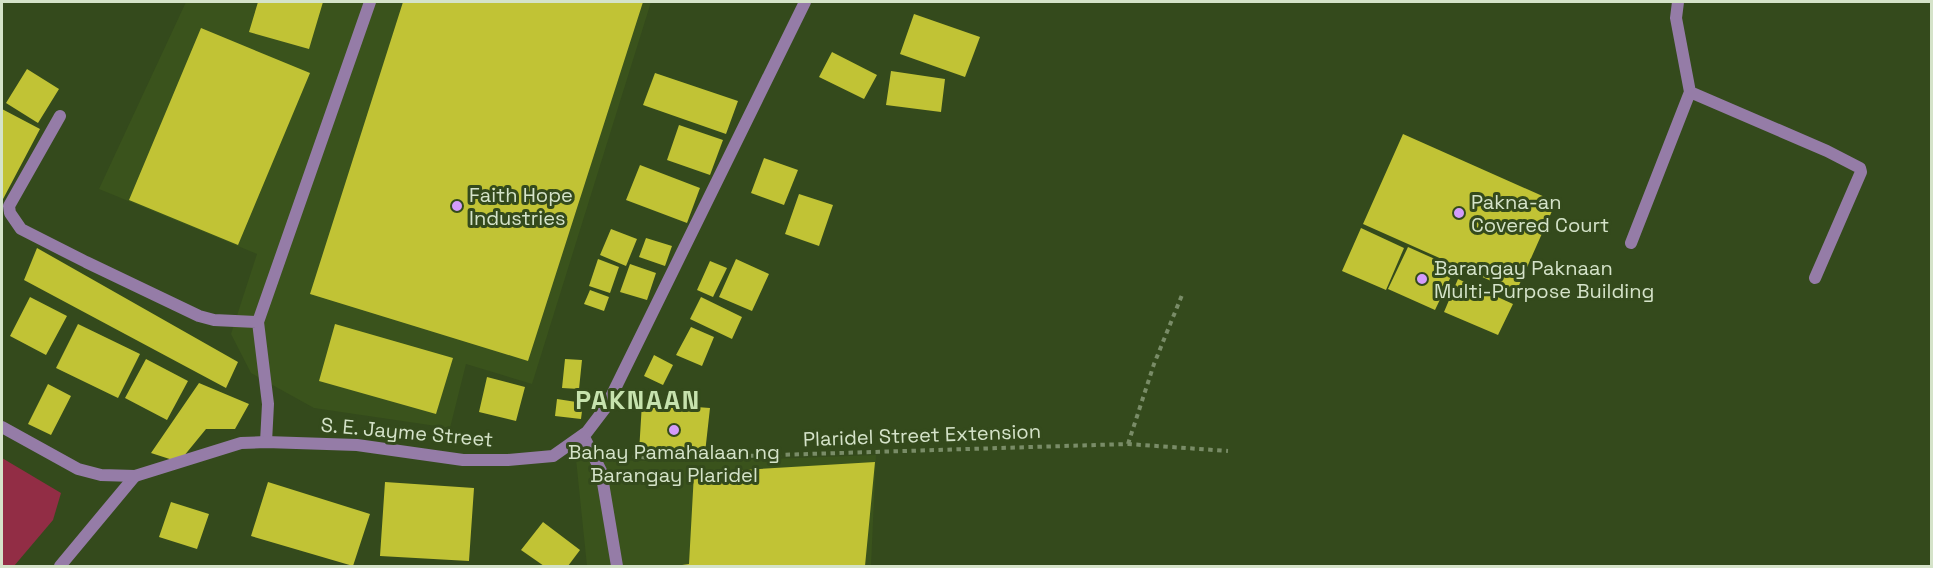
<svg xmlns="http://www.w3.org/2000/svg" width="1933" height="568" font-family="'Space Grotesk',sans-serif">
<rect width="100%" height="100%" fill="#344a1c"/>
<path fill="#3a531c" d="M 186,2 L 651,2 L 532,384 L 466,364 L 450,428 L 314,408 L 251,373 L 231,334 L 257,254 L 99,189 Z
M 876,455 L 871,566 L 587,566 L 576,459 L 688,462 Z"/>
<path fill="#922d45" d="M 2,458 L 61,493 L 53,520 L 14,566 L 2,566 Z"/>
<path fill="#c1c335" d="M 258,2 L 323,2 L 309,49 L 249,32 Z
M 403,2 L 643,2 L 528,361 L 310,294 Z
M 914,14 L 980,37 L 965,77 L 900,54 Z
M 201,28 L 310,73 L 238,245 L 129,200 Z
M 832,52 L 877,75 L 864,99 L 819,77 Z
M 27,69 L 59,89 L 38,123 L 6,103 Z
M 891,71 L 945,79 L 941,112 L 886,105 Z
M 655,73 L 738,101 L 726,134 L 643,105 Z
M 2,109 L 40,129 L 2,201 Z
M 679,125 L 723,140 L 710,175 L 667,160 Z
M 1403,134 L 1556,202 L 1516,292 L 1363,224 Z
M 764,158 L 798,170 L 784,205 L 751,193 Z
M 640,165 L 700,188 L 687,223 L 626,200 Z
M 799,194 L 833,205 L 819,246 L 785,234 Z
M 1361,228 L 1404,248 L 1386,290 L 1342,271 Z
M 611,229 L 637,239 L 626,266 L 600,255 Z
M 646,238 L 672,246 L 665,266 L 639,257 Z
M 1408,247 L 1455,268 L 1435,310 L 1388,289 Z
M 37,248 L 238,362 L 226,388 L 24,280 Z
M 598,259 L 619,267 L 610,293 L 589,286 Z
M 736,259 L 769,274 L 752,311 L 719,297 Z
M 710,261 L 727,268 L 713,297 L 697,290 Z
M 630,264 L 656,273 L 647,300 L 620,292 Z
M 1458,279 L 1513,304 L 1498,335 L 1444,312 Z
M 590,290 L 609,297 L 604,311 L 584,304 Z
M 30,297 L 67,316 L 46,355 L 10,336 Z
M 701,297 L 742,317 L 732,339 L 690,319 Z
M 78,324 L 140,354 L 118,398 L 56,368 Z
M 335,324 L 453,358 L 436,414 L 319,381 Z
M 691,327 L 714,337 L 702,366 L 676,355 Z
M 654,355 L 673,365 L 663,385 L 644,376 Z
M 146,359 L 188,381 L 167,420 L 125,398 Z
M 565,359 L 582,360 L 579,389 L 562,388 Z
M 487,377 L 525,387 L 516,421 L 479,412 Z
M 199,383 L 249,404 L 235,429 L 206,429 L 179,462 L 151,453 Z
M 48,384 L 71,396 L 51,435 L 28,424 Z
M 557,399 L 583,403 L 581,419 L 555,416 Z
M 642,403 L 710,408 L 705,453 L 639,452 Z
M 875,462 L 865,566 L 682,566 L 682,565 L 689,564 L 694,473 Z
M 268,482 L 370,514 L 353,566 L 251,536 Z
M 385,482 L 474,488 L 469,561 L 380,556 Z
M 171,502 L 209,514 L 197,549 L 159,537 Z
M 543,522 L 580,550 L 568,566 L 544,566 L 521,550 Z"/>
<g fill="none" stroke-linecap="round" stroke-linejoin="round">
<path stroke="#798c67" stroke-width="4" stroke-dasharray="4.5 4.5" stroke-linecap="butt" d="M 1128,444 L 1154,364 L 1182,295
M 616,449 C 635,460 659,458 680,458 L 1128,444 L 1228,451"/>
<path stroke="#957ca7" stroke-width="12" d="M 60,116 L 9,206 L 10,213 L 21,229 L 86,262 L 199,316 L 214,320 L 258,322
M 583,435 L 601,471 L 617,566
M 266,442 L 268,404 L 258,322 L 370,2
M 60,566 L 135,476"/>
<path stroke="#957ca7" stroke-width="12" d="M 1690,92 L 1827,151 L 1860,168 L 1861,172 L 1815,278
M 1631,243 L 1690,92 L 1676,18 L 1678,2"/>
<path stroke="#957ca7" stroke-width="12" d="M 2,427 L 78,469 L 101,475 L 135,476 L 241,443 L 266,442 L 357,445 L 463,460 L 508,460 L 553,456 L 587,432 L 606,407 L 805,2"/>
</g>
<g fill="#d49cfb" stroke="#344a1c" stroke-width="2">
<circle cx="457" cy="206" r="6"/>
<circle cx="1459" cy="213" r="6"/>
<circle cx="1422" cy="279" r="6"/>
<circle cx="674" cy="430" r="6"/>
</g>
<g text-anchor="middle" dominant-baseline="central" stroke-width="6" stroke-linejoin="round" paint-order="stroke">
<g font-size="20" fill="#d5e3c9" stroke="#344a1c" text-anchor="start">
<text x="469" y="195">Faith Hope<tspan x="469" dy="23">Industries</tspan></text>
<text x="1471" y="202">Pakna-an<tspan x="1471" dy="23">Covered Court</tspan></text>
<text x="1434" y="268">Barangay Paknaan<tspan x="1434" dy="23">Multi-Purpose Building</tspan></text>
<text x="674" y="452" text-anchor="middle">Bahay Pamahalaan ng<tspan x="674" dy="23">Barangay Plaridel</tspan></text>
</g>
<g font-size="20" fill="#d5e3c9" stroke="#344a1c">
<text transform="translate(407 432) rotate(5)">S. E. Jayme Street</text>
<text transform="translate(922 435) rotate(-2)">Plaridel Street Extension</text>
</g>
<g font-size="26" font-weight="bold" letter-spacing="1.5" fill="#c6e2ae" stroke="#344a1c">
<text x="638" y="400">PAKNAAN</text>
</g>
</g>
<rect width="1933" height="568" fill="none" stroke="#d5e3c9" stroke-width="6"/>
</svg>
